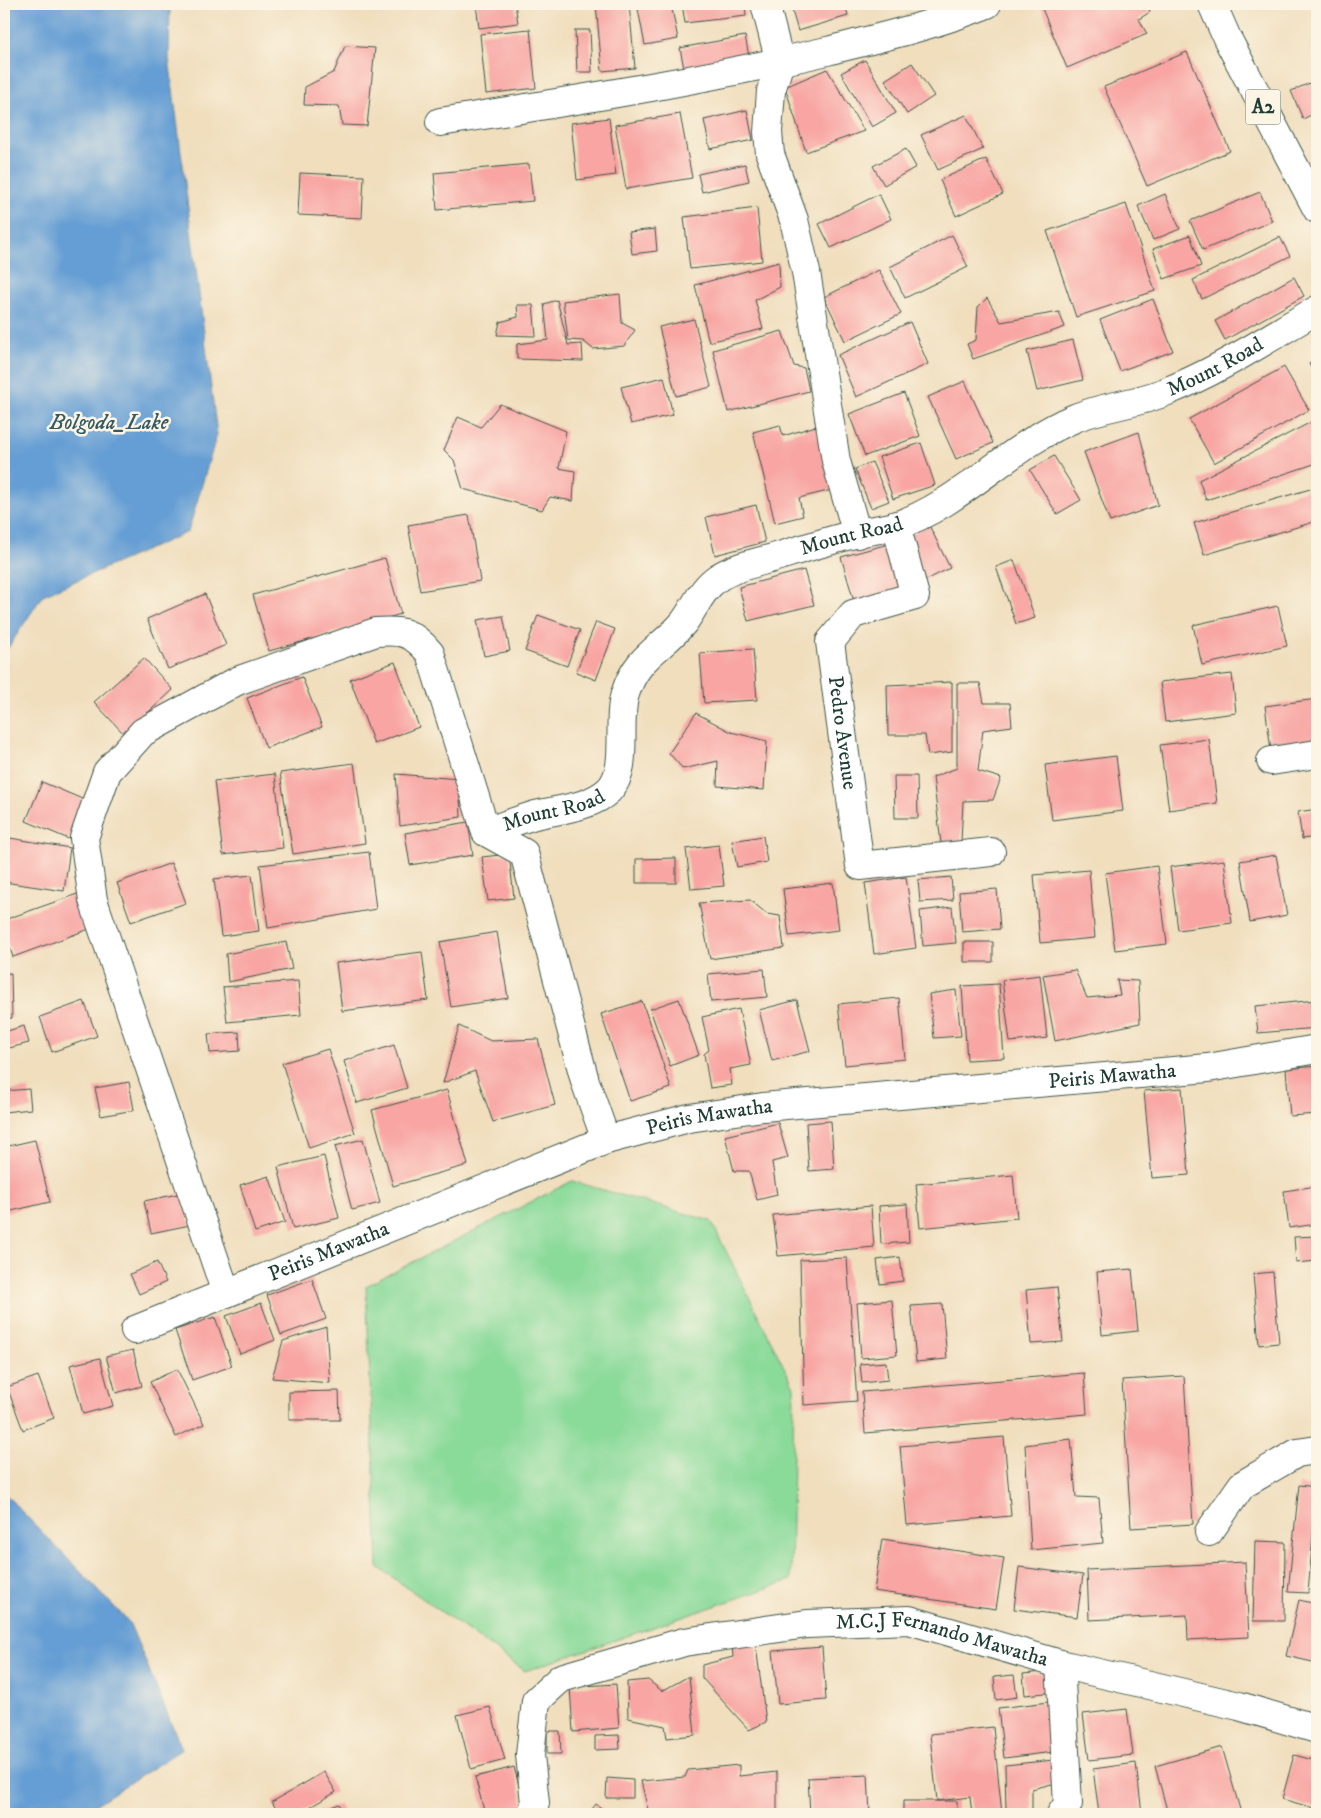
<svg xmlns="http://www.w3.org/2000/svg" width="1321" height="1818" font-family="'IM FELL DW Pica',serif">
<rect width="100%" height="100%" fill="#fcf5e5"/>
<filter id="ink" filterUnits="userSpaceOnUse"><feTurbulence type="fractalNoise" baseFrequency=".02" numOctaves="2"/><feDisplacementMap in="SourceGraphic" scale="10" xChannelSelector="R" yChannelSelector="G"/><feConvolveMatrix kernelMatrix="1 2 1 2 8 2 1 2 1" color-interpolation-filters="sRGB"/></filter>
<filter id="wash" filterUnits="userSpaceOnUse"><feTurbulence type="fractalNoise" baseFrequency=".0096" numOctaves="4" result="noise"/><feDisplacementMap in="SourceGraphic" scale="20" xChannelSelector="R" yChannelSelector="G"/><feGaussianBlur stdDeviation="1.12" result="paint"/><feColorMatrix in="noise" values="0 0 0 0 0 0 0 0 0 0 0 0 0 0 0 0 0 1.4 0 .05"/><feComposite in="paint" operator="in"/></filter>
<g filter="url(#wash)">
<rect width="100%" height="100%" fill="#f0debd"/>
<path fill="#8ada9a" stroke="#548c67" d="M 572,1181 L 711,1221 L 794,1387 L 791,1580 L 525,1671 L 378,1567 L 366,1286 Z"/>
<path fill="#659ed4" stroke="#426e84" d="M 4,4 L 170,4 L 169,58 L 217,434 L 188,532 L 43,595 L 4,654 Z
M 4,1493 L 129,1622 L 182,1749 L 81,1814 L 4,1814 Z"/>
<g id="blocks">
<path fill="#f8a5a3" d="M 476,4 L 515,4 L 518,23 L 479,28 Z
M 596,4 L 629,4 L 635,68 L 602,71 Z
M 637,4 L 671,4 L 678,39 L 645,45 Z
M 682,4 L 745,4 L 746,16 L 685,23 Z
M 790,4 L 845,4 L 848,16 L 798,31 Z
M 1040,4 L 1148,4 L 1150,12 L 1139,19 L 1147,34 L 1067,68 Z
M 530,29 L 536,88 L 486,94 L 480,34 Z
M 575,30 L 590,30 L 592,72 L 577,72 Z
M 745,36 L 750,62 L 685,74 L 680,48 Z
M 345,46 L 375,48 L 367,126 L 342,125 L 339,106 L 304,105 L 305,87 L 334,72 Z
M 1187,52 L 1230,151 L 1147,186 L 1104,87 Z
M 865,60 L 896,113 L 872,127 L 841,73 Z
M 912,63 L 934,96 L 907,114 L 885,80 Z
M 827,69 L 864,131 L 806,152 L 785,87 Z
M 1312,82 L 1317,94 L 1317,112 L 1303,119 L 1291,91 Z
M 747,110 L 753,140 L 710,149 L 704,120 Z
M 680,114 L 692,178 L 626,189 L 615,125 Z
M 966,115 L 983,149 L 938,170 L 921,135 Z
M 609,118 L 616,175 L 577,180 L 571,123 Z
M 906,149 L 916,167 L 884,185 L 873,166 Z
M 986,159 L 1003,194 L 956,216 L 940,180 Z
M 529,164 L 533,201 L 437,210 L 434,173 Z
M 745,164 L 749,181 L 702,192 L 698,174 Z
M 300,173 L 364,176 L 362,218 L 298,215 Z
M 1260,192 L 1272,221 L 1203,250 L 1190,221 Z
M 879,194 L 891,219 L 831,248 L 819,224 Z
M 1165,194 L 1180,229 L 1153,240 L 1138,206 Z
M 1126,204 L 1155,291 L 1076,317 L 1047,231 Z
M 757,208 L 762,261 L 690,269 L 684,217 Z
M 655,229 L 657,251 L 632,254 L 629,232 Z
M 952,235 L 968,267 L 905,298 L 890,267 Z
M 1190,235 L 1201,266 L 1164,279 L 1153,249 Z
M 1280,237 L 1290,256 L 1202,299 L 1193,280 Z
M 779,262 L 780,287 L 755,300 L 763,329 L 709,342 L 695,285 Z
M 879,270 L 901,314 L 845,341 L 824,297 Z
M 1294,277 L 1304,296 L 1225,340 L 1215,321 Z
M 620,294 L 622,323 L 635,330 L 624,346 L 593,349 L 583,341 L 568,340 L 563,301 Z
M 987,298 L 1001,322 L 1059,312 L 1065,327 L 973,359 L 967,344 L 976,340 L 978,307 Z
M 1153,299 L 1173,351 L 1120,371 L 1100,320 Z
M 557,300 L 568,345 L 582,344 L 583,361 L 517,359 L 517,344 L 548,340 L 544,304 Z
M 517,305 L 533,305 L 536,336 L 497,335 L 500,322 L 518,317 Z
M 694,319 L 711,387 L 676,396 L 659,327 Z
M 910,322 L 928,364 L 856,397 L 838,355 Z
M 782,331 L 794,366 L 804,368 L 809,391 L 728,412 L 713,350 Z
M 1073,340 L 1083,380 L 1037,391 L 1027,351 Z
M 1317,358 L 1317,377 L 1309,364 Z
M 1284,367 L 1309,410 L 1214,463 L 1189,419 Z
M 664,377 L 673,415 L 631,424 L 621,387 Z
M 965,381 L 993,443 L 956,459 L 928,397 Z
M 904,393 L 920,436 L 865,456 L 849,414 Z
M 500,404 L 566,431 L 559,468 L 575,471 L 573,501 L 550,497 L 542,510 L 463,489 L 454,460 L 444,450 L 458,417 L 481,427 Z
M 1317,419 L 1317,463 L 1206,500 L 1199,480 Z
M 780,425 L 783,436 L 816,426 L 832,490 L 799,498 L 803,516 L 775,523 L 753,432 Z
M 1139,432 L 1158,505 L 1110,522 L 1084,452 Z
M 921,443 L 935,485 L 893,499 L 879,457 Z
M 1054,456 L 1081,500 L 1057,514 L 1030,470 Z
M 872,462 L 889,501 L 871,508 L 855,469 Z
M 1317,487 L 1317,521 L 1204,555 L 1194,523 Z
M 756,505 L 765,542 L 715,555 L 706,517 Z
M 469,515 L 480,581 L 420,591 L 408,525 Z
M 929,525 L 950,568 L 926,580 L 904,538 Z
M 892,543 L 904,587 L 854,601 L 841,557 Z
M 385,558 L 401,614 L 269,651 L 253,595 Z
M 1014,560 L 1035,618 L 1016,624 L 996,567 Z
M 804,570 L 814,605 L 748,621 L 739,587 Z
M 205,594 L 226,645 L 168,669 L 147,619 Z
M 1278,606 L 1287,646 L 1202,665 L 1193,625 Z
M 538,615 L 580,630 L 567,666 L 525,651 Z
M 503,616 L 510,651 L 484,656 L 477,620 Z
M 596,622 L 615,629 L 596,680 L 576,672 Z
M 753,649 L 757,700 L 704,703 L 700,653 Z
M 144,658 L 173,690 L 124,734 L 94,702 Z
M 395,662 L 419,727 L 374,744 L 350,679 Z
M 1232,674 L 1236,713 L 1165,722 L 1160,682 Z
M 302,677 L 322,727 L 266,748 L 247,698 Z
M 952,682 L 952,752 L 928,755 L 925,735 L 888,735 L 887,685 Z
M 957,683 L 980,683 L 984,703 L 1010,703 L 1012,726 L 983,730 L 978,771 L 1001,778 L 993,800 L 963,801 L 961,842 L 941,843 L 933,777 L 957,768 Z
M 1317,699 L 1317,743 L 1271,750 L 1265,706 Z
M 696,713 L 731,732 L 767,741 L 764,790 L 717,786 L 718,761 L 683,769 L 669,753 Z
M 1209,739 L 1217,803 L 1169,810 L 1160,745 Z
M 1116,756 L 1123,811 L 1052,820 L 1045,765 Z
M 354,763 L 365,843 L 293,854 L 280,773 Z
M 275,774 L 283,848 L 223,855 L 214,781 Z
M 396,774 L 459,779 L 461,817 L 400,826 Z
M 894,776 L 917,776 L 918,818 L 895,818 Z
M 42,782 L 87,801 L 71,840 L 26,821 Z
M 1317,809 L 1317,837 L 1302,839 L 1298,812 Z
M 468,822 L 473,855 L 410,865 L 405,833 Z
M 763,836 L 767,862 L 737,867 L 732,841 Z
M 4,837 L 70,848 L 64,891 L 4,882 Z
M 719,845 L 724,886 L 691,889 L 686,849 Z
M 369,852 L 376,909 L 268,928 L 260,865 Z
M 509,854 L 514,898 L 488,901 L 482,857 Z
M 1276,855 L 1287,915 L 1250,922 L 1240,861 Z
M 676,858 L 676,883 L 636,883 L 636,859 Z
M 1224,860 L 1232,923 L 1178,930 L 1170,867 Z
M 171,863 L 186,903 L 131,922 L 117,883 Z
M 1157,866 L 1167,944 L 1115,950 L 1105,873 Z
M 1089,870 L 1095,938 L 1040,943 L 1034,875 Z
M 252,875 L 259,931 L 221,936 L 214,879 Z
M 906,877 L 916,948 L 874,954 L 865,883 Z
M 951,877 L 953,900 L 920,902 L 918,880 Z
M 833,883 L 839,930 L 789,936 L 783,889 Z
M 997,889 L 1000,929 L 962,932 L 959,892 Z
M 80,893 L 92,928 L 13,957 L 4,931 L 4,920 Z
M 750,900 L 767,914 L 780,916 L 784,948 L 710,959 L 699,903 Z
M 952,907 L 956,943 L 923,946 L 920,911 Z
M 497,932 L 508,998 L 451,1007 L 440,942 Z
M 286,942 L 292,969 L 228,982 L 226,954 Z
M 964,942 L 993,942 L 993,962 L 964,962 Z
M 422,952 L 428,1000 L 342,1011 L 336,963 Z
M 764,969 L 767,997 L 711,1002 L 708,974 Z
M 1075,970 L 1087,998 L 1120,995 L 1117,980 L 1138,981 L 1140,1023 L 1055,1041 L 1043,975 Z
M 11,973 L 12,1018 L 4,1019 L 4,974 Z
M 1040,975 L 1047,1038 L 1010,1042 L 1002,980 Z
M 298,981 L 301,1015 L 227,1022 L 223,987 Z
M 999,984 L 1004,1058 L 967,1060 L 962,986 Z
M 956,990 L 961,1036 L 934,1038 L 929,994 Z
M 899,998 L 905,1059 L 845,1065 L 838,1004 Z
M 679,999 L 699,1055 L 670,1066 L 650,1009 Z
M 797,1000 L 810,1051 L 772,1061 L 759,1010 Z
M 1317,1000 L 1317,1028 L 1258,1033 L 1255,1006 Z
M 84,1001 L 97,1036 L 52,1052 L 40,1017 Z
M 642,1001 L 671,1088 L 630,1101 L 601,1014 Z
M 739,1009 L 751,1065 L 730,1069 L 732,1085 L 710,1088 L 704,1054 L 709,1050 L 702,1017 Z
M 24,1026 L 29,1043 L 5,1049 L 4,1032 Z
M 459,1026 L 491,1041 L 538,1039 L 555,1105 L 493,1122 L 475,1071 L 443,1083 Z
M 239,1032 L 240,1051 L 210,1053 L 208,1034 Z
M 394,1045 L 407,1088 L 357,1103 L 344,1061 Z
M 328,1049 L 355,1133 L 309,1148 L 282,1063 Z
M 1317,1066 L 1317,1114 L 1290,1116 L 1286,1069 Z
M 129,1082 L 134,1110 L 101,1116 L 95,1088 Z
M 1182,1088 L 1189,1175 L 1152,1178 L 1144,1091 Z
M 29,1089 L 31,1109 L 4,1112 L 4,1091 Z
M 447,1090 L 468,1165 L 393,1186 L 372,1110 Z
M 831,1121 L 834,1169 L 809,1171 L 806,1123 Z
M 778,1123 L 788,1158 L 772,1162 L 777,1195 L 757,1200 L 749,1171 L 734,1171 L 725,1136 Z
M 363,1139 L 380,1203 L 352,1210 L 335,1146 Z
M 35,1140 L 50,1202 L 7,1212 L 4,1197 L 4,1147 Z
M 324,1156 L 339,1218 L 293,1229 L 278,1167 Z
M 1013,1175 L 1017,1218 L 920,1228 L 916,1184 Z
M 269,1176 L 285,1222 L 255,1232 L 240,1185 Z
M 1317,1186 L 1317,1224 L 1289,1228 L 1284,1191 Z
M 183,1193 L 190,1225 L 151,1233 L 144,1201 Z
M 907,1204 L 909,1242 L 881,1244 L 879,1206 Z
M 871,1206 L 874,1247 L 778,1256 L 773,1215 Z
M 1317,1236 L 1317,1261 L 1296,1263 L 1294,1237 Z
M 900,1257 L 903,1281 L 880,1284 L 877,1260 Z
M 847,1258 L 857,1401 L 804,1405 L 800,1260 Z
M 157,1262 L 166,1282 L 139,1294 L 130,1274 Z
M 1132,1269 L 1138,1331 L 1102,1335 L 1097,1272 Z
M 1273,1272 L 1279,1343 L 1259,1345 L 1253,1274 Z
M 312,1279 L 326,1319 L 281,1335 L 267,1295 Z
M 1057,1287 L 1063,1342 L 1031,1344 L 1026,1290 Z
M 892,1300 L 897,1355 L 861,1358 L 857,1303 Z
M 261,1303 L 275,1340 L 240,1354 L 226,1316 Z
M 942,1304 L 947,1359 L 916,1362 L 911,1306 Z
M 215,1317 L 232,1366 L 192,1380 L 175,1330 Z
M 326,1327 L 330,1383 L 272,1378 L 283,1341 Z
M 133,1350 L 142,1386 L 116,1393 L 106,1356 Z
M 100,1358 L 113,1406 L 83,1414 L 70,1365 Z
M 886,1362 L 888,1380 L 862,1383 L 860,1364 Z
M 177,1369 L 204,1424 L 176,1437 L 150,1382 Z
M 1084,1373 L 1087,1414 L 865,1433 L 862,1392 Z
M 38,1376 L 54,1418 L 23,1430 L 7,1387 Z
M 1184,1376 L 1193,1524 L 1131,1528 L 1122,1380 Z
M 339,1391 L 340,1420 L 289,1420 L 289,1392 Z
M 1004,1437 L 1011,1516 L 907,1525 L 900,1446 Z
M 1071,1439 L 1076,1497 L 1099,1498 L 1103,1543 L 1031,1550 L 1025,1445 Z
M 1299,1485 L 1317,1487 L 1308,1593 L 1288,1592 Z
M 882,1539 L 1004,1558 L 996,1609 L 874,1591 Z
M 1255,1541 L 1285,1542 L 1284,1621 L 1253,1621 Z
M 1245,1562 L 1249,1637 L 1188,1640 L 1187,1615 L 1089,1620 L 1087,1570 Z
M 1019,1567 L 1083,1575 L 1077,1617 L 1014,1609 Z
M 1299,1600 L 1317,1604 L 1317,1663 L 1286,1656 Z
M 755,1638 L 766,1722 L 749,1730 L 702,1678 L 702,1665 L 733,1657 L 732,1644 Z
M 822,1647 L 826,1700 L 778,1704 L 773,1651 Z
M 1054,1671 L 1056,1692 L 1025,1695 L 1023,1674 Z
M 1014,1675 L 1017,1697 L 996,1700 L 994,1677 Z
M 689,1676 L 695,1735 L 667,1738 L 665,1726 L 628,1718 L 627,1682 L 648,1680 L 662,1691 Z
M 616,1684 L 619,1728 L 573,1732 L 570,1687 Z
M 1049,1702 L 1054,1752 L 1004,1758 L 998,1708 Z
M 490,1707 L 505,1760 L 471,1769 L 457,1715 Z
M 1127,1709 L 1133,1755 L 1089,1760 L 1083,1714 Z
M 993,1727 L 1002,1814 L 972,1814 L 970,1797 L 937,1801 L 930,1734 Z
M 547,1731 L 560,1731 L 561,1754 L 547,1754 Z
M 619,1735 L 620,1749 L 595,1750 L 595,1736 Z
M 1222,1747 L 1241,1813 L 1168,1814 L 1155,1766 Z
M 1294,1755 L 1317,1761 L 1317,1809 L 1282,1799 Z
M 1054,1760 L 1056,1783 L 1032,1789 L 1032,1814 L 1006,1814 L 1005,1765 Z
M 1136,1763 L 1142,1814 L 1099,1814 L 1093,1769 Z
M 739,1765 L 739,1776 L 777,1772 L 777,1814 L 649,1814 L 641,1781 L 685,1777 L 688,1770 Z
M 514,1767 L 526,1812 L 485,1814 L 475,1777 Z
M 324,1772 L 336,1792 L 298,1814 L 279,1814 L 272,1802 Z
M 868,1775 L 870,1814 L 810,1814 L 808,1778 Z
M 607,1778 L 633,1780 L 633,1798 L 606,1798 Z
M 903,1801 L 957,1801 L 957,1814 L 903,1814 Z
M 339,1804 L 345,1814 L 315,1814 Z
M 596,1804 L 609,1814 L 588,1814 Z"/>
</g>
</g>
<g filter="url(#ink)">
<use href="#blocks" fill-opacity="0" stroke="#3e5549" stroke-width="1"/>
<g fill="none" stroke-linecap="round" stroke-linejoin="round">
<defs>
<g id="street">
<path d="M 765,4 L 780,62 L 771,91 L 768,132 L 770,154 L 794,220 L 806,272 L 836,461 L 857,534"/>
<path d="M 440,122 C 570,101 700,81 827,51 C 882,37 935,25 987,4"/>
<path id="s1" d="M 896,525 L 915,596 L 853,614 L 830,642 L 860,866 L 991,852"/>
<path d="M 1271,761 L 1317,754"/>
<path id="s2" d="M 486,832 C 502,826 519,820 535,815 C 559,809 590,808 609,790 C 630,769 616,722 625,694 C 637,655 662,649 684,622 C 696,606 701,589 719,577 C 735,567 755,563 773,558 C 802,549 830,540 859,533 C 871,530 883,529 895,526 C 960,505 1011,444 1075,418 C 1104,406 1136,404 1165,392 C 1219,371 1268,338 1317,310"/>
<path d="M 226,1293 L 93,900 L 84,838 L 107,772 L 143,732 L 237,681 L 376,632 C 403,630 412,632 430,653 L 486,832 L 524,853 L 585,1081 L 606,1140"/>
<path id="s3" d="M 135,1330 L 606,1140 L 689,1118 L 763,1107 L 1208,1068 L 1317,1049"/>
<path d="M 1209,1532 L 1242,1485 L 1297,1453 L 1317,1450"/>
<path d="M 1060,1664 L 1068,1804 L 1061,1814"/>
<path id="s4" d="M 532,1814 L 535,1803 L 530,1755 L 536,1701 L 561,1678 L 684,1642 L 807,1624 L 909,1620 L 1060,1664 L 1239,1706 L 1317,1729"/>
</g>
<path id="highway" d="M 1212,4 L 1227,38 L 1317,209"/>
</defs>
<use href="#street" stroke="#3e5549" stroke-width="30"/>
<use href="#highway" stroke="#3e5549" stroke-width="30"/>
<use href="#street" stroke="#fff" stroke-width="28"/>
<use href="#highway" stroke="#fff" stroke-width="28"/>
</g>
</g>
<g text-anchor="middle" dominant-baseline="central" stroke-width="5" stroke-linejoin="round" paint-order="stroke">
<rect fill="#fcf5e5" stroke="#617469" stroke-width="1" x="1245.5" y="89.5" width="35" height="35" rx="4"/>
<g font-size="20" font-weight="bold" fill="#1f3d34">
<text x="1263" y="107">A2</text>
</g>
<g font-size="21" fill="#1f3d34" stroke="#fcf5e5">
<text stroke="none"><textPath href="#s2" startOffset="926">Mount Road</textPath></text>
<text stroke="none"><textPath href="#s2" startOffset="521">Mount Road</textPath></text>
<text stroke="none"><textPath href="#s1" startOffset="266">Pedro Avenue</textPath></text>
<text stroke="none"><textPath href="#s2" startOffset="71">Mount Road</textPath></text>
<text stroke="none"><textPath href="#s3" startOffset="1019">Peiris Mawatha</textPath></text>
<text stroke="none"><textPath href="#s3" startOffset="614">Peiris Mawatha</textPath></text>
<text stroke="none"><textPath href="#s3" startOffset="209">Peiris Mawatha</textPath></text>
<text stroke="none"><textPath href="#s4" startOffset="538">M.C.J Fernando Mawatha</textPath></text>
</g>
<g font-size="22" font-style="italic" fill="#345a64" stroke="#fcf5e5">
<text x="109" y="422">Bolgoda_Lake</text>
</g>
</g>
<rect width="1321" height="1818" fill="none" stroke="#fcf5e5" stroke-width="20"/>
</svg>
